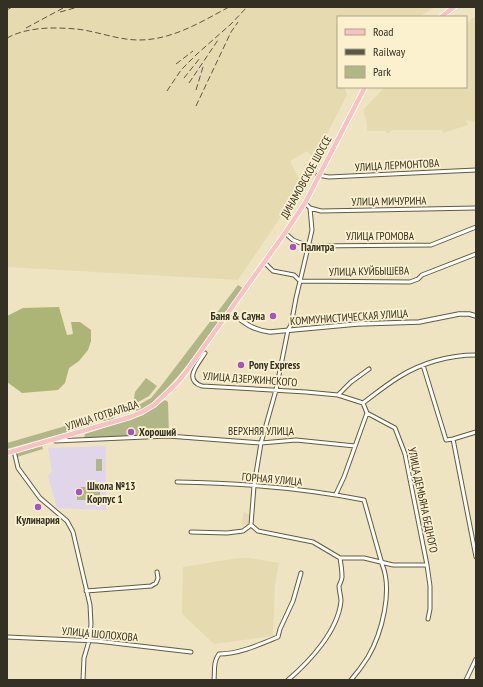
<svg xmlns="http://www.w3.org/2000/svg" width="483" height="687" font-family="'PT Sans Narrow',sans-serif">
<rect width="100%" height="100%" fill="#eee4c1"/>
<path fill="#e6dab0" d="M 7,7 L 435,7 L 419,17 L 338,17 L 338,87 L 344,87 L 347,95 L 314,159 L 307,151 L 290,161 L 298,177 L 302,179 L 280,218 L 238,280 L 7,267 Z
M 476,16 L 476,122 L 466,120 L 468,125 L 443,133 L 442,130 L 391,130 L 390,133 L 386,133 L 386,131 L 367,131 L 367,123 L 363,110 L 385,87 L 466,87 L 466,23 Z
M 244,512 L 250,515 L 248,525 L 241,524 Z
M 238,558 L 250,558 L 279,563 L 275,585 L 273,636 L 214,644 L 182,614 L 183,567 Z"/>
<path fill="#e1d5e9" d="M 106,446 L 106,510 L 57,508 L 48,476 L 52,471 L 48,448 Z"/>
<path fill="#b0b686" d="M 238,285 L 243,288 C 227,311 159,414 133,412 L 133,408 L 151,398 L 161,386 Z
M 146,378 L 157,386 L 149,396 L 133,405 L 135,392 Z
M 165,400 L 168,402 L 169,435 L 86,439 L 84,438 L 85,434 L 143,415 Z
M 110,409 L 114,411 L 115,416 L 112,420 L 101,421 L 98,417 L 104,415 Z
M 93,418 L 95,423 C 88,425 83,428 76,430 L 73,429 L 72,425 Z
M 69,425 L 68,432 L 7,449 L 7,443 Z
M 42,446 L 43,449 L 17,457 L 16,455 L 19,452 Z
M 96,459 L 102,459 L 102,471 L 96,471 Z
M 77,487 L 100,487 L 100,500 L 77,500 Z"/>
<path fill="#acb576" d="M 59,307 L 67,335 L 73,334 L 71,322 L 80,322 L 91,330 L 91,341 L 88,350 L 79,361 L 69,368 L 65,383 L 58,390 L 22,393 L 7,382 L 7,316 L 23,308 Z"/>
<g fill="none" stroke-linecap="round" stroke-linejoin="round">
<defs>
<path id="minor" d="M 318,175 L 329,177 L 476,170
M 305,203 L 310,208 L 321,211 L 476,208
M 285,233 L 293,240 L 308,246 L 431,245 L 476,227
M 264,262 L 273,271 L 294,275 L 300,281 L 410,282 L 418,279 L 422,275 L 476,254
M 205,353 C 198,364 183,380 202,386 L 306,392 L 338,395 L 363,403 C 375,394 386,385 399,377 C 421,363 449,355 476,355
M 423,365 L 446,440 L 453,439 L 476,432
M 338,395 L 351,382 L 369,369
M 363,403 L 367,413 L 395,428 L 405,454 L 427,565 L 430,586 L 430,609 L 428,619
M 453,439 L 476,557
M 55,441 L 168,436 L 261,443 L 296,440 L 355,446
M 14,451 L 18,468 L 40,498 L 67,521 L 73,532 L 90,605 L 91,624 L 89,641 L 84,658 L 83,680
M 177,482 C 239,483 304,488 364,500 L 382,564 C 393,590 382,633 368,657 C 363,665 357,673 351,680
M 336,494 L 344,477 L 367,413
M 251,525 L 258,531 L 313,542 L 340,558 L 364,558 L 393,565 L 427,565
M 191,532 L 227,533 L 243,531 L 251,525 L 254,486 L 261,443 L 276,390 L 288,330 L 291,325 L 296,298 L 310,239 L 312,230 L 310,208
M 86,591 L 151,586 L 156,583 L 158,578 L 157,572
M 7,637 L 97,641 L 191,652
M 214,680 C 215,670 213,662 219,654 C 239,654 261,644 278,637 L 280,629 L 293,601 L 301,573
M 288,680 C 310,661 338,631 341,601 C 341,596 339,591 339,586 C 340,583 342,580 342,577 C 342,571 341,564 340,558
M 466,680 L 476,659"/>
<path id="tertiary" d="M 229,311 C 243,322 252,330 270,332 L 357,324 L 419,322 L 459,314 L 469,314 L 476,316"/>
<path id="primary" d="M 441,17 L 454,7
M 7,453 L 130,417 L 142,412 L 154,405 L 177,383 L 186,372 L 285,233 L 305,203 L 365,87"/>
</defs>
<use href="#minor" stroke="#645b3d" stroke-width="5"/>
<use href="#tertiary" stroke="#645b3d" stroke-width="5.5"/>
<use href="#primary" stroke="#fff" stroke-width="6"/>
<use href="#minor" stroke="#fff" stroke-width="3"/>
<use href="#tertiary" stroke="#fff" stroke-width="3.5"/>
<use href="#primary" stroke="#f9c2c2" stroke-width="4.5"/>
<path stroke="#5c5745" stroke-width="1" stroke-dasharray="6 3" stroke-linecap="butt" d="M 7,10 L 12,7
M 60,12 L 78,7
M 26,28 L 65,7
M 7,38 C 27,27 53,27 76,29 C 97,31 117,40 139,40 C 172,40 201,22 229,7
M 176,64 L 193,51
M 184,78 L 200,58
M 189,83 L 218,40
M 196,90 L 203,67
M 167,91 L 181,70 L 197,54 L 231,24 L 247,7
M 196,106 L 231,32 L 238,22"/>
</g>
<g fill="#a853c1" stroke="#fbf1ce" stroke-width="1.5">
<circle cx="293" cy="247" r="4"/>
<circle cx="273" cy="316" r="4"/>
<circle cx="241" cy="365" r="4"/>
<circle cx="131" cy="432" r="4"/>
<circle cx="79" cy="492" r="4"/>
<circle cx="38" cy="507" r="4"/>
</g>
<g text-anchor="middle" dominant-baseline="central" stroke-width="3.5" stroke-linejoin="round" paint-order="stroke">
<g font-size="11" fill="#343023" stroke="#fbf1ce">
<text transform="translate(397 165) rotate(-3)">УЛИЦА ЛЕРМОНТОВА</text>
<text transform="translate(306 177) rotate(-61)">ДИНАМОВСКОЕ ШОССЕ</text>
<text transform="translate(389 201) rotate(-1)">УЛИЦА МИЧУРИНА</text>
<text x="380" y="236">УЛИЦА ГРОМОВА</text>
<text transform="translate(369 271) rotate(-1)">УЛИЦА КУЙБЫШЕВА</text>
<text transform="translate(349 317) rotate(-4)">КОММУНИСТИЧЕСКАЯ УЛИЦА</text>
<text transform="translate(250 379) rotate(4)">УЛИЦА ДЗЕРЖИНСКОГО</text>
<text transform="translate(102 415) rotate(-18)">УЛИЦА ГОТВАЛЬДА</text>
<text x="261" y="431">ВЕРХНЯЯ УЛИЦА</text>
<text transform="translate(272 479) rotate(5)">ГОРНАЯ УЛИЦА</text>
<text transform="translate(423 500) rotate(78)">УЛИЦА ДЕМЬЯНА БЕДНОГО</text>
<text transform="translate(100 634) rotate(5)">УЛИЦА ШОЛОХОВА</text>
</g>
<g font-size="11" font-weight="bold" fill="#343023" stroke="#fbf1ce" text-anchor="start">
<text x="301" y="247">Палитра</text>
<text x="265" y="316" text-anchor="end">Баня &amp; Сауна</text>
<text x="249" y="365">Pony Express</text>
<text x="139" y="432">Хороший</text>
<text x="87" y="486">Школа №13<tspan x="87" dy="13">Корпус 1</tspan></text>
<text x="38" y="520" text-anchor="middle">Кулинария</text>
</g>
</g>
<rect width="483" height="687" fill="none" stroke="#343023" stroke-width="16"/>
<rect x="337" y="16" width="130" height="72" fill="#fbf1ce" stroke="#aba48a"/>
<rect x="345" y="29" width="20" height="6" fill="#f9c2c2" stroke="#aba48a"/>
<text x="373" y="36" font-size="12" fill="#343023">Road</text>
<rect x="345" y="49" width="20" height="6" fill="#5c5745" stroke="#aba48a"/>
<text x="373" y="56" font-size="12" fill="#343023">Railway</text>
<rect x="345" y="66" width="20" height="12" fill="#b0b686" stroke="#aba48a"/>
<text x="373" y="76" font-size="12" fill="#343023">Park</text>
</svg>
